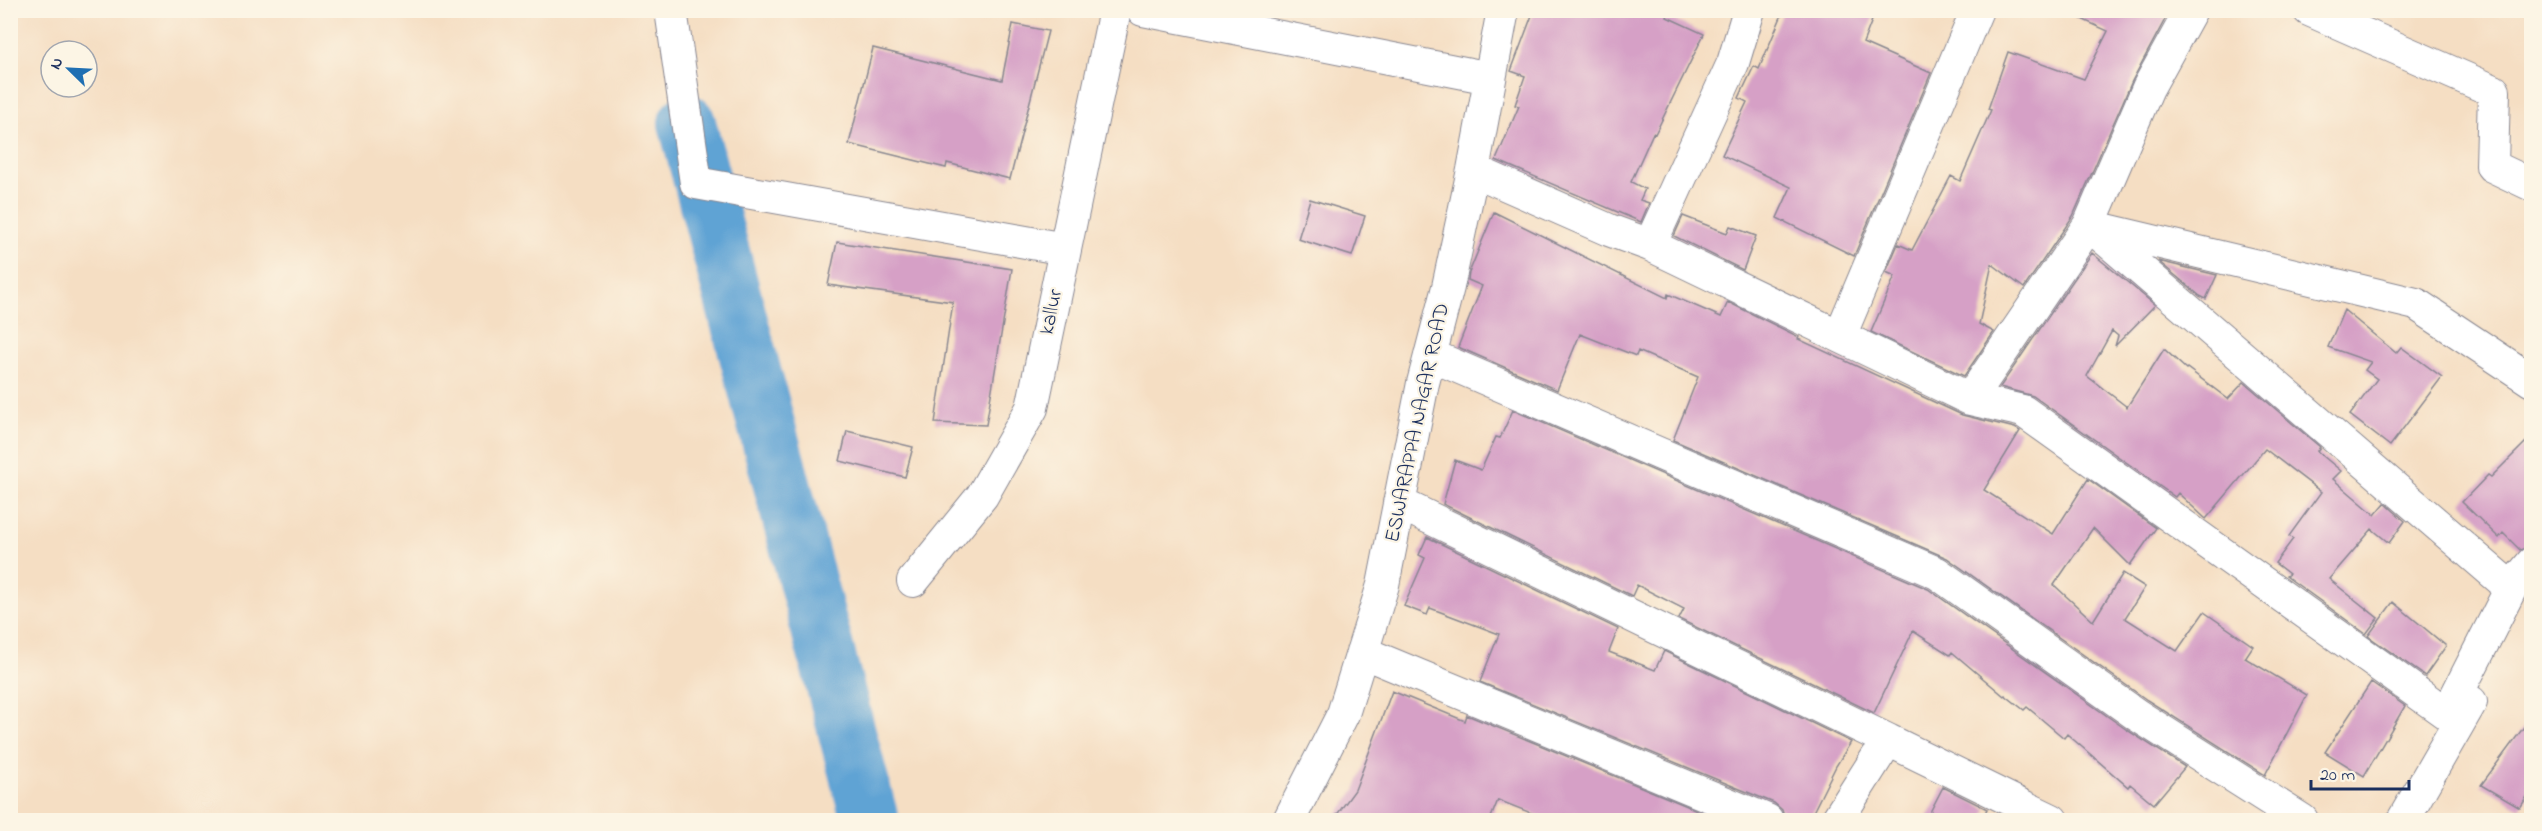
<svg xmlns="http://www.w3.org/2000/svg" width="2542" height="831" font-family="'Indie Flower',sans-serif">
<rect width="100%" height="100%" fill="#fcf5e5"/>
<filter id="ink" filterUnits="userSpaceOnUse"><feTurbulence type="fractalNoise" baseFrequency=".0167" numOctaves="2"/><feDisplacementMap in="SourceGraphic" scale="12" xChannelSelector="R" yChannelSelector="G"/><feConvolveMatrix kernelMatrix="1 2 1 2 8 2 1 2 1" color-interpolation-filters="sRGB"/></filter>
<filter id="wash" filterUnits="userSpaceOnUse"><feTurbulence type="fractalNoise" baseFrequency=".008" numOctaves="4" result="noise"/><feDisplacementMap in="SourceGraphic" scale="24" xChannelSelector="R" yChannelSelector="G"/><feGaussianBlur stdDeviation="1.35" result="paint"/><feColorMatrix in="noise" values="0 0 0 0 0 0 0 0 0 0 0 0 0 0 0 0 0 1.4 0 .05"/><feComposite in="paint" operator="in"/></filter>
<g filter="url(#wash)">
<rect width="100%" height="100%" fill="#f5dec3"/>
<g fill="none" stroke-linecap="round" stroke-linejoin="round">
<path stroke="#5fa3d4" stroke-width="58" d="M 687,123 L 870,820"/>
</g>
<g id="blocks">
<path fill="#d6a0c6" d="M 1534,10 L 1670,10 L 1667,17 L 1704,34 L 1655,134 L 1653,133 L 1631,182 L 1645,189 L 1640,200 L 1649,203 L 1641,222 L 1496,160 L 1519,106 L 1515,105 L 1525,76 L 1511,71 Z
M 1784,10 L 1876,10 L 1863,43 L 1931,73 L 1854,256 L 1777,218 L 1791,187 L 1722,155 L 1747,102 L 1739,98 L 1754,66 L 1759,69 Z
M 2062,10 L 2170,10 L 2132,81 L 2073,216 L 2024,288 L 1992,264 L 1979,324 L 1994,332 L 1964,376 L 1871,332 L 1895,276 L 1886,272 L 1898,244 L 1912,250 L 1951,176 L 1960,181 L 1991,110 L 1988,109 L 2008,52 L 2084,79 L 2108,31 Z
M 1013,24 L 1048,31 L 1010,179 L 947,163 L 946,168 L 849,144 L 873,48 L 1002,80 Z
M 1310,199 L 1365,216 L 1352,256 L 1298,239 Z
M 1494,212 L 1667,298 L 1668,294 L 1721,317 L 1728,302 L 1799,337 L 1798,339 L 1962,415 L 2015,428 L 2020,431 L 1984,490 L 2053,534 L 2088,479 L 2156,528 L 2130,565 L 2093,528 L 2054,585 L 2093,621 L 2123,573 L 2145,587 L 2125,618 L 2177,651 L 2204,612 L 2253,646 L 2245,658 L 2307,695 L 2265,775 L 2147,700 L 1947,558 L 1673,440 L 1698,377 L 1638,351 L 1636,356 L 1580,334 L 1557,390 L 1458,347 L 1482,286 L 1468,280 L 1469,273 Z
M 1683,216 L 1727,233 L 1730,226 L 1756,236 L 1743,270 L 1674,236 Z
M 837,242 L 1012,269 L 986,425 L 935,423 L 953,302 L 828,285 Z
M 2092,253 L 2155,305 L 2115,346 L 2118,336 L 2112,331 L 2087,376 L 2127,407 L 2164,349 L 2186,369 L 2187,368 L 2228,399 L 2244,382 L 2320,447 L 2317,451 L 2341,471 L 2333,479 L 2375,515 L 2385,503 L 2405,521 L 2389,543 L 2372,529 L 2329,579 L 2378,618 L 2366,634 L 2294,582 L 2286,576 L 2289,574 L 2275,563 L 2293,539 L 2289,536 L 2321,492 L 2265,449 L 2206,519 L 2178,493 L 2175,497 L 2033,396 L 2000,387 Z
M 2158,261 L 2217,275 L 2206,299 L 2200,296 Z
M 2344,310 L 2396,353 L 2401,347 L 2442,377 L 2390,446 L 2350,415 L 2377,379 L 2365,370 L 2371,362 L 2328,347 Z
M 1513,410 L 1928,589 L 2127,730 L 2185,767 L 2154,804 L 2130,784 L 2128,787 L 2067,734 L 2064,738 L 2027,707 L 2024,710 L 2005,695 L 2004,696 L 1952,652 L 1950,655 L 1913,631 L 1874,713 L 1679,619 L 1684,609 L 1637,585 L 1632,596 L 1443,504 L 1455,460 L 1481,470 L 1496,437 L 1500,438 Z
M 847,431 L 913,447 L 905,477 L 840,461 Z
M 2532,436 L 2532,546 L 2520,550 L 2503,533 L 2499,538 L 2462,502 L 2488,475 L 2491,477 Z
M 1427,537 L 1618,629 L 1609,652 L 1655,670 L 1664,651 L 1851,742 L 1836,766 L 1809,820 L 1785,820 L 1782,810 L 1774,803 L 1480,682 L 1499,634 L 1430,608 L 1427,615 L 1404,606 L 1425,558 L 1419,555 Z
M 2393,602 L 2446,646 L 2425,676 L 2368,636 Z
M 2371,682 L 2405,706 L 2364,776 L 2325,752 Z
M 1392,691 L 1465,721 L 1467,715 L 1721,820 L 1549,820 L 1498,800 L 1490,820 L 1333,820 L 1355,790 Z
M 2532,716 L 2532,789 L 2520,808 L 2481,785 Z
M 1943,787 L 1987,809 L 1981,820 L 1926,820 Z"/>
</g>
</g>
<g filter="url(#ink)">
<use href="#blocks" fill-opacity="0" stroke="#888690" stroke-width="1.5"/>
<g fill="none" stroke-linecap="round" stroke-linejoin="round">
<defs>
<path id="minor" d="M 671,10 L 696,183 L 1065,249
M 1143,10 L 1490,78
M 2309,10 L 2494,91 L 2492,166 L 2532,185
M 1473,170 L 1609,230 L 1650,245 L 1970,399 L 2023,411 L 2447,714 L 2471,702 L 2403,820
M 2089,225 L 2511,588 L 2447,714
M 2094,227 L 2416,304 L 2532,381
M 1650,245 L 1733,63 L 1749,10
M 1840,336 L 1977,10
M 1430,355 L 1937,573 L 2137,715 L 2302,820
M 1970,399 L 2089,225 L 2148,88 L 2191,10
M 1399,503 L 1888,740 L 1837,820
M 913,581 L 982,496 L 1032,408 L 1115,10
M 2511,588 L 2532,563
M 1362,652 L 1767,820
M 1888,740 L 2027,808 L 2020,820
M 2027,808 L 2052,820
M 1289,820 L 1343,714 L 1383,585 L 1423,383 L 1448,287 L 1473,170 L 1503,10"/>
</defs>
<use href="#minor" stroke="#888690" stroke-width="34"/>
<use href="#minor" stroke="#fff" stroke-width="32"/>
</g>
</g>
<g text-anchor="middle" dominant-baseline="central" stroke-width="4.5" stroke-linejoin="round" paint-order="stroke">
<g font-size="21" fill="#1b2f5e" stroke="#fcf5e5">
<text transform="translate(1052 312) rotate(-78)">kallur</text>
<text transform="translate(1418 423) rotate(-78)">ESWARAPPA NAGAR ROAD</text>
</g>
</g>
<rect width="2542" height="831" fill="none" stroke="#fcf5e5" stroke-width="36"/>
<g transform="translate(69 69) rotate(294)"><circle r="28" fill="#fcf5e5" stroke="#a2a6af" stroke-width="1.5"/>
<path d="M0-4.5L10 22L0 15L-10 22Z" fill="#1f6fb2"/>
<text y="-9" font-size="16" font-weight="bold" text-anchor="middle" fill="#1b2f5e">N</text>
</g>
<path d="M2311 780v9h98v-9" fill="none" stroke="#1b2f5e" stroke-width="3"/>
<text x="2320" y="780" font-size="18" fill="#1b2f5e" stroke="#fcf5e5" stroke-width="4.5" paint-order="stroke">20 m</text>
</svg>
